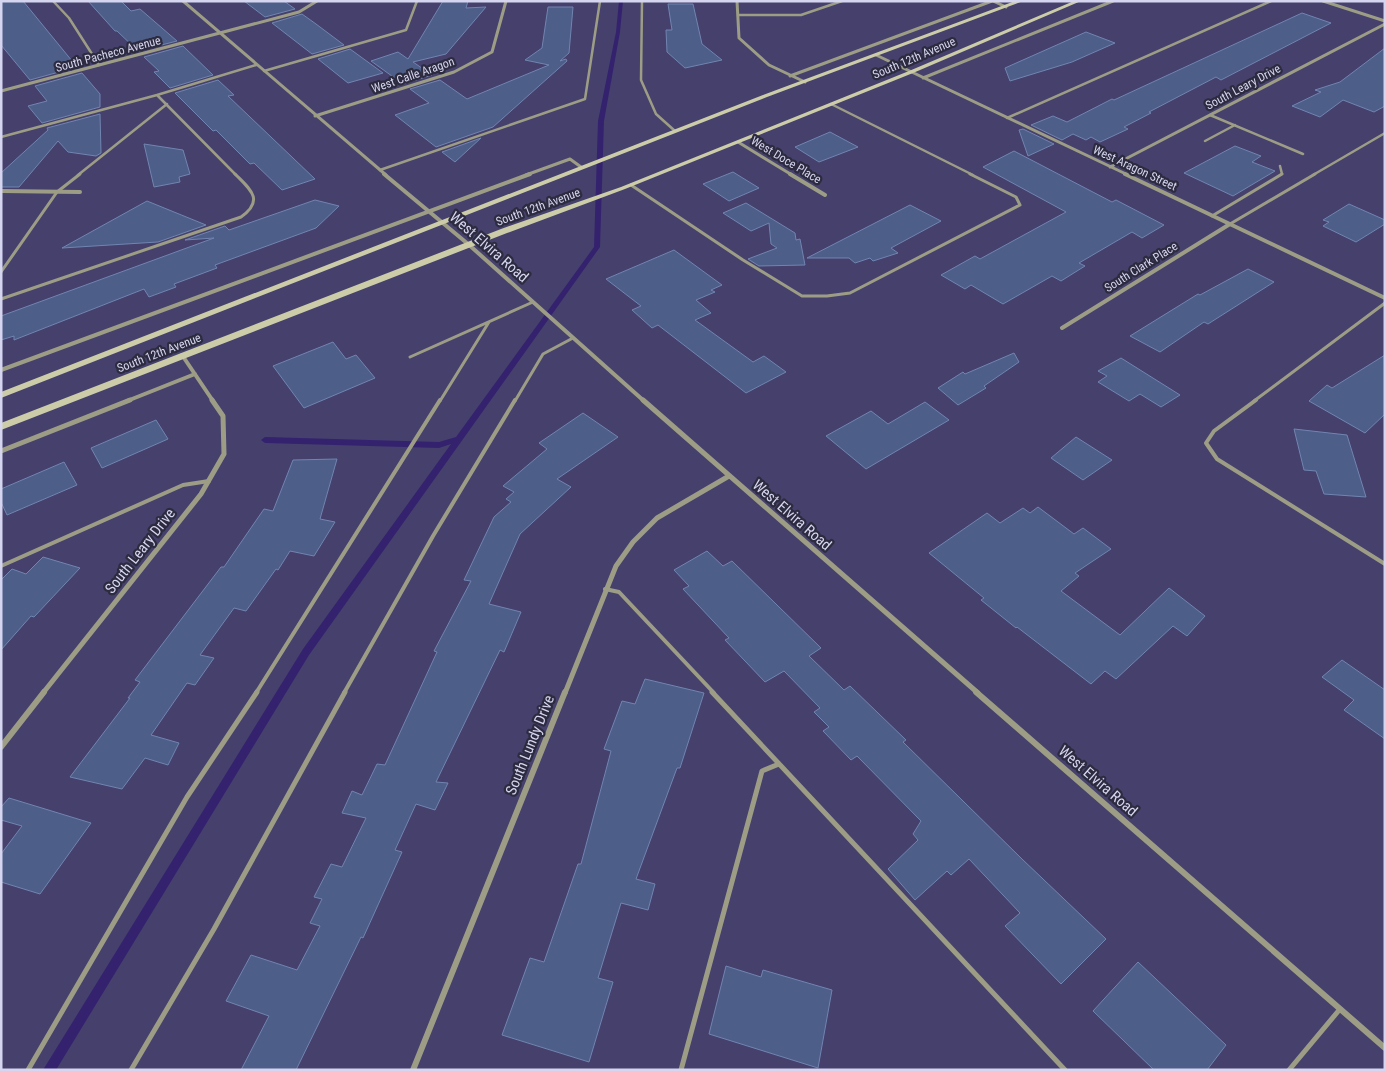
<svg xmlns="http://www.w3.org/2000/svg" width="1386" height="1071" font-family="'Roboto Condensed',sans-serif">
<rect width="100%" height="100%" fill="#45416c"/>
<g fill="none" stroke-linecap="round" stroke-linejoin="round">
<path fill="#34226f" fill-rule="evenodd" d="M 619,1 L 623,1 L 620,32 L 604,121 L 600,247 L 309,655 L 56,1070 L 43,1070 L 303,649 L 451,444 L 439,448 L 265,443 L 261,440 L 265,437 L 439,442 L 456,437 L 594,247 L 598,121 L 616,32 Z"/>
</g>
<path fill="#4d5e89" stroke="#7284b1" d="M 1,1 L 23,1 L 77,67 L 30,80 L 1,45 Z
M 88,1 L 121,1 L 131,11 L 140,9 L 177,41 L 138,51 L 117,31 L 115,31 Z
M 244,1 L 284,1 L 295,9 L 265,17 Z
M 443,1 L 468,1 L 466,8 L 486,7 L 446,54 L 413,62 L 432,75 L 403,84 L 371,61 L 398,52 L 408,59 Z
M 668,4 L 693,4 L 702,44 L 722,60 L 685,68 L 667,52 L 666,30 L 672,30 Z
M 548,7 L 573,7 L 569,53 L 560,61 L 566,59 L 567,61 L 493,127 L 436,147 L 395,115 L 429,103 L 410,89 L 440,80 L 467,99 L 549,65 L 525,60 L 542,48 Z
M 1302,13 L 1331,23 L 1221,80 L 1216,77 L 1149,112 L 1151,113 L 1124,127 L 1128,129 L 1100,142 L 1091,137 L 1086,140 L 1073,134 L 1062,140 L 1031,125 L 1053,116 L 1067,122 L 1112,99 L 1114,100 Z
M 302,14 L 316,24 L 344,45 L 312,54 L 272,23 Z
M 1086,32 L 1115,43 L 1072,62 L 1010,81 L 1005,68 Z
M 183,46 L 213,75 L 170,88 L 154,72 L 159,71 L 144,57 Z
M 1385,48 L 1385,106 L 1374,112 L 1343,100 L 1320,117 L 1292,106 L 1321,92 L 1315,90 L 1340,82 Z
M 350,49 L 383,73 L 348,83 L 318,59 Z
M 82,73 L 100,94 L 100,107 L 42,123 L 28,106 L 47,101 L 35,86 Z
M 218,80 L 234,95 L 228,96 L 315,179 L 282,190 L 254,163 L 250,164 L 216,130 L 213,131 L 175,93 Z
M 100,114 L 101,153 L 96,156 L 68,152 L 58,141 L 19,187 L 1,187 L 1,173 L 48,130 L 47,128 Z
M 1023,129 L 1054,144 L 1028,156 L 1019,130 Z
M 830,132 L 858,147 L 819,162 L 795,147 Z
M 481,138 L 455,162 L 442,152 Z
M 144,144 L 183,150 L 190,174 L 179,177 L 180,182 L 154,187 Z
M 1235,146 L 1261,156 L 1252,162 L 1275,171 L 1233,196 L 1184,173 Z
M 1014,151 L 1112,202 L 1116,200 L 1164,225 L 1142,238 L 1132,232 L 1079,263 L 1085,266 L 1061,281 L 1052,276 L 1003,304 L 971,285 L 965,289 L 941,275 L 975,256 L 980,259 L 1066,212 L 983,167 Z
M 733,172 L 759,188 L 729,201 L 703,184 Z
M 315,200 L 339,206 L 316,228 L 215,265 L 217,268 L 174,284 L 176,287 L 149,297 L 144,289 L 14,340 L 14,336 L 1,340 L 1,316 L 214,238 L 185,240 L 225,226 L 229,230 Z
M 147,201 L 206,225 L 158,242 L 62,248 Z
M 746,203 L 795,233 L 796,240 L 800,239 L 805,265 L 759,266 L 748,259 L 777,248 L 771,244 L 769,223 L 751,231 L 723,213 Z
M 1349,204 L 1385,220 L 1385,224 L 1356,242 L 1323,226 L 1329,222 L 1323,220 Z
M 910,205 L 941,221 L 891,248 L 898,253 L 873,261 L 870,258 L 855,263 L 849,258 L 807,258 Z
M 674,250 L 722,285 L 711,290 L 715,292 L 696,300 L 711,313 L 695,320 L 753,362 L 764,356 L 786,372 L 746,393 L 658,325 L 652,328 L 632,310 L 641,306 L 606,279 Z
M 1248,269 L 1274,282 L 1208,324 L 1204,322 L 1160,352 L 1130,336 L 1198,294 L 1200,295 Z
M 333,342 L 346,359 L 356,355 L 375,378 L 304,408 L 273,366 Z
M 1014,353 L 1019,362 L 984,386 L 986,388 L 958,405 L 938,388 L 963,372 L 965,374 Z
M 1385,355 L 1385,414 L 1365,433 L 1309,401 L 1327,385 L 1332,388 Z
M 1121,358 L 1180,395 L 1161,407 L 1140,394 L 1129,401 L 1098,382 L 1107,376 L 1098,371 Z
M 925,402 L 949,420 L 866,469 L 826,436 L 871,411 L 888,424 Z
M 583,413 L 618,437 L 557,479 L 571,487 L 520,534 L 489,604 L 521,612 L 504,652 L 500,650 L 436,782 L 448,783 L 435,810 L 416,804 L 395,850 L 402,852 L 363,938 L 361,937 L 296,1070 L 241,1070 L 269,1016 L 226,1001 L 251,955 L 297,970 L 320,926 L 310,923 L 322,899 L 314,897 L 331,864 L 342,867 L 366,818 L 342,813 L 352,791 L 362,795 L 377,764 L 385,765 L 437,652 L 434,651 L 471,581 L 464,580 L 494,517 L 511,502 L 506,499 L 514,492 L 503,486 L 547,449 L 539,443 Z
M 156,420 L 168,439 L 102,468 L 91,448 Z
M 1294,429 L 1347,435 L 1366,497 L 1324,494 L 1316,471 L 1304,470 Z
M 1076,437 L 1112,460 L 1083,480 L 1051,458 Z
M 337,459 L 320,519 L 335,522 L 314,556 L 290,551 L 278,570 L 276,569 L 246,611 L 234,608 L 200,655 L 214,658 L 195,685 L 187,683 L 151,735 L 179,743 L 168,765 L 145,758 L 122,789 L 70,777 L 130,698 L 128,698 L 140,682 L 135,680 L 221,567 L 224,567 L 264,509 L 273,511 L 293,460 Z
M 64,462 L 77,485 L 7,515 L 1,502 L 1,489 Z
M 1038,507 L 1074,534 L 1083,528 L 1111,549 L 1075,573 L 1079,576 L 1061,591 L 1120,635 L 1169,588 L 1205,616 L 1187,636 L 1173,626 L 1116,679 L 1105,671 L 1091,684 L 1017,627 L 1016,628 L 981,600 L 984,598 L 929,553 L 987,513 L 1000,523 L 1023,508 L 1030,513 Z
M 707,551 L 723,566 L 732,561 L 821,648 L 809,656 L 844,690 L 850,686 L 906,740 L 903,742 L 1022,859 L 1106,939 L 1061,984 L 1005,926 L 1020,913 L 969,859 L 951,875 L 947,871 L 915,900 L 888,869 L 918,840 L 913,834 L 921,821 L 857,756 L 851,760 L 823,731 L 829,727 L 814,712 L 820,708 L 784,671 L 765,682 L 725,640 L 729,638 L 683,589 L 689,586 L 674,570 Z
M 43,557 L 80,568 L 34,617 L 31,616 L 1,650 L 1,580 L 12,569 L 26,574 Z
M 1342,660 L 1385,690 L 1385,739 L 1344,710 L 1354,700 L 1322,677 Z
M 645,679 L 704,693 L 680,768 L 677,768 L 636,879 L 655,884 L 648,910 L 621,903 L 598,978 L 613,982 L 589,1062 L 502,1035 L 530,958 L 544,962 L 578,864 L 581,864 L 611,751 L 604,749 L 622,701 L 635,704 Z
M 9,798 L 91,823 L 40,894 L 1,882 L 1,854 L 22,826 L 1,820 L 1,807 Z
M 1138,962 L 1226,1045 L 1207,1070 L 1154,1070 L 1093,1011 Z
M 726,966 L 761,977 L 763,970 L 832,990 L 818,1068 L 709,1034 Z"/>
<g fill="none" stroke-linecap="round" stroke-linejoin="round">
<path stroke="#9d9d86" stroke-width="2.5" d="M 53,1 L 69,18 L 99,65
M 642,1 L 641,80 L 656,114 L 675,131
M 738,15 L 801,15 L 842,1
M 264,71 L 406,30 L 417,1
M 157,95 L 256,65
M 831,104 L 973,175
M 1210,115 L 1303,154
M 1007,118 L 1271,1
M 1,137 L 157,95 L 236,175
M 1205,141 L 1235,125
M 1280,166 L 1282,174 L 1280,175
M 380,170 L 585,99 L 600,1
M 78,175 L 167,104
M 1313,175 L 1385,133"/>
<path stroke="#9d9d86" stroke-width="3" d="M 631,185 L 743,260 L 802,296 L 827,296 L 850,293 L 1020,205 L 1016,197 L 970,174
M 1212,216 L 1282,174
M 1230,224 L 1315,174
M 1,272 L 57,192 L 80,174
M 1,299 L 241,217 C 265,200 250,189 235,174
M 410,357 L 533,302
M 440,401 L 489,322
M 515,401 L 543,354 L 573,338
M 1254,401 L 1385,303"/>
<path stroke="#9d9d86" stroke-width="4" d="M 1256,400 L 1214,431 L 1206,443 L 1217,459 L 1385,564
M 1,566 L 183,485 L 209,481
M 605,589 L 619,592 L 714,693
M 256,693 L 440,400
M 344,693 L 433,536 L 515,400"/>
<path stroke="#9d9d86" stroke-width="5" d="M 712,692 L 1065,1070
M 28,1070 L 187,797 L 257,692
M 131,1070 L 214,929 L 345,692
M 681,1070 L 762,771 L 779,764
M 1289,1070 L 1340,1009"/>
<path stroke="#9d9d86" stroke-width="3" d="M 183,1 L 386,175
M 737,1 L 739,38 L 769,65 L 805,82
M 993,1 L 1006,7
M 1323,1 L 1385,21
M 876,55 L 1128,175
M 790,76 L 992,1
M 923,78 L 1113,1
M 1,91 L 299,12 L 317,1
M 315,116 L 454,72 L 492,52 L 506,1
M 738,142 L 792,175
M 1110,167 L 1385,24
M 526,175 L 570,159 L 581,167"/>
<path stroke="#9d9d86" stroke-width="4" d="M 384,174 L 468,244 L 644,401
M 790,174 L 825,195
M 1125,174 L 1385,298
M 1,191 L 80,192
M 1062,328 L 1230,224
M 182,355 L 213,401
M 1,370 L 530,174
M 127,401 L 195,374"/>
<path stroke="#9d9d86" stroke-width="5" d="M 643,400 L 978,693
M 1,451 L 130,400
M 43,693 L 201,494 L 224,454 L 223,416 L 212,400
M 565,693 L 616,566 L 633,542 L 657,518 L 729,476"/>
<path stroke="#9d9d86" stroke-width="6" d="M 976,692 L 1385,1048
M 1,747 L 44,692
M 413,1070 L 565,692"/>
<path fill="#cccda8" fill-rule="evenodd" d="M 1015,1 L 1023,1 L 767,97 L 1,398 L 1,392 L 763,95 Z
M 1074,1 L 1081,1 L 913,73 L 625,189 L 507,233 L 1,430 L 1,423 L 501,229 L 621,187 L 909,71 Z"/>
</g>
<g text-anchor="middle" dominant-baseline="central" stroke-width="4.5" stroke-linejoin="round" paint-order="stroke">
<g font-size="12" fill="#d6d5ef" stroke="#2c2b3f">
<text transform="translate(108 54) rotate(-15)">South Pacheco Avenue</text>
<text transform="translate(914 58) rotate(-23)">South 12th Avenue</text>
<text transform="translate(413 75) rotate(-19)">West Calle Aragon</text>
<text transform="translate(1243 87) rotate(-28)">South Leary Drive</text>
<text transform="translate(786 160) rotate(31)">West Doce Place</text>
<text transform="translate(1135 168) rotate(25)">West Aragon Street</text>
<text transform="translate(538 207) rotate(-20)">South 12th Avenue</text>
<text transform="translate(1141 267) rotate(-32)">South Clark Place</text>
<text transform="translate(159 353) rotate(-21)">South 12th Avenue</text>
</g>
<g font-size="15" fill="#d6d5ef" stroke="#2c2b3f">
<text transform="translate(489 247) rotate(41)">West Elvira Road</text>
<text transform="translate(792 515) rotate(41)">West Elvira Road</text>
<text transform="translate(140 551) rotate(-52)">South Leary Drive</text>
<text transform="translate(530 745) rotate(-68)">South Lundy Drive</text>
<text transform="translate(1098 781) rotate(41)">West Elvira Road</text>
</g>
</g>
<rect width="1386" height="1071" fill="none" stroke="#d6d5ef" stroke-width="5"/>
</svg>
